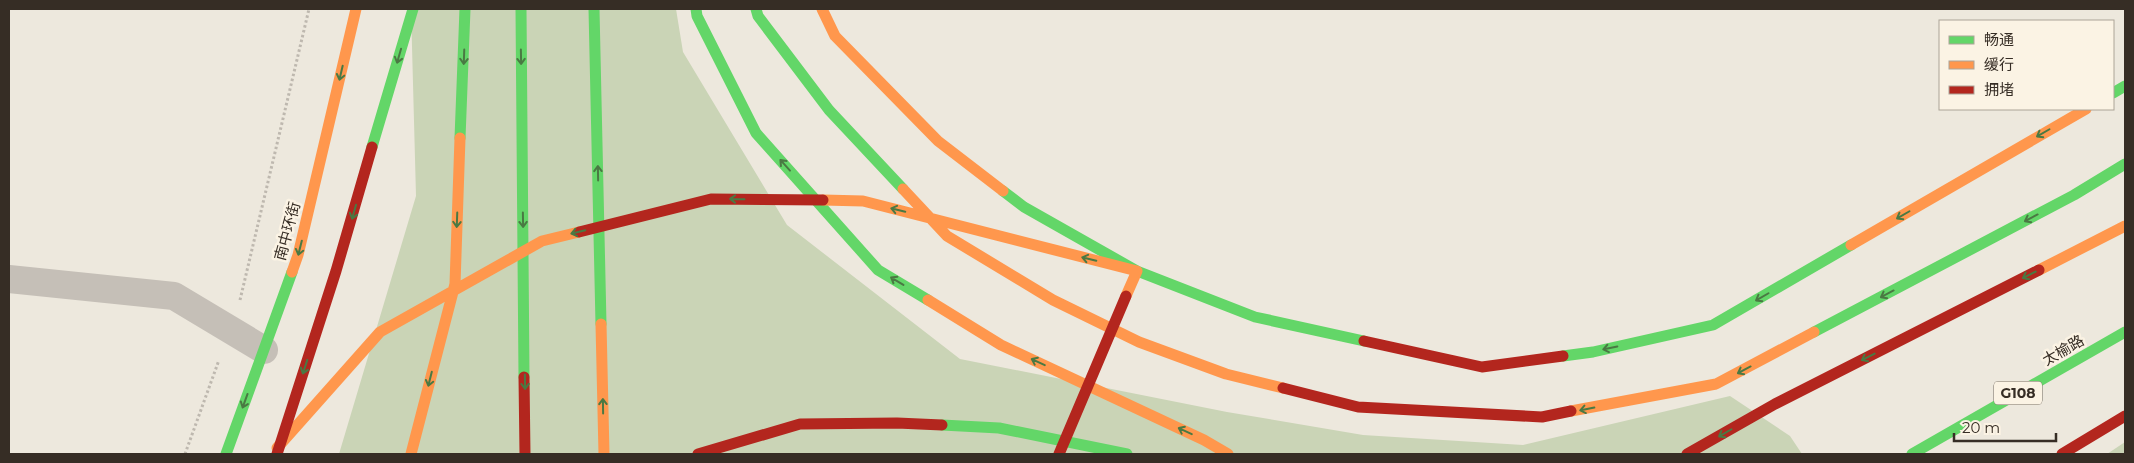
<svg xmlns="http://www.w3.org/2000/svg" width="2134" height="463" font-family="Montserrat,'Noto Sans SC',sans-serif">
<rect width="100%" height="100%" fill="#ede8dd"/>
<path fill="#cad4b6" d="M 411,9 L 676,9 L 683,52 L 787,225 L 960,359 L 1227,412 L 1363,435 L 1523,445 L 1730,396 L 1790,436 L 1802,454 L 339,454 L 416,196 Z
M 2125,442 L 2125,454 L 2107,454 Z"/>
<g fill="none" stroke-linecap="round" stroke-linejoin="round">
<path stroke="#beb8af" stroke-width="3" stroke-dasharray="2.5 2.5" stroke-linecap="butt" d="M 240,300 L 309,9
M 185,454 L 219,360"/>
<path stroke="#c5bfb7" stroke-width="28" d="M 9,279 L 174,296 L 264,350"/>
<path stroke="#63d668" stroke-width="11" d="M 521,9 L 524,377
M 594,9 L 601,324
M 696,9 L 697,16 L 756,133 L 878,270 L 928,300
M 756,9 L 758,16 L 829,110 L 903,189
M 2113,93 L 2125,86
M 460,138 L 465,9
M 372,147 L 413,9
M 1003,191 L 1024,207 L 1137,271 L 1255,317 L 1364,341
M 1814,332 L 2074,195 L 2125,164
M 1563,356 L 1593,352 L 1713,325 L 1851,245
M 942,425 L 999,428 L 1127,454
M 226,454 L 292,272
M 1912,454 L 2125,332"/>
<path stroke="#ff974d" stroke-width="11" d="M 822,9 L 835,36 L 938,141 L 1003,191
M 903,189 L 947,236 L 1053,300 L 1139,342 L 1226,374 L 1283,388
M 823,200 L 863,201 L 1137,271 L 1126,296
M 1851,245 L 2086,109
M 2039,270 L 2125,226
M 292,272 L 298,255 L 356,9
M 928,300 L 1001,345 L 1204,440 L 1228,454
M 601,324 L 604,454
M 1571,411 L 1716,384 L 1814,332
M 277,448 L 380,332 L 542,241 L 579,232
M 411,454 L 455,284 L 460,138"/>
<path stroke="#b3261e" stroke-width="11" d="M 579,232 L 711,199 L 823,200
M 1364,341 L 1482,367 L 1563,356
M 524,377 L 525,454
M 1283,388 L 1358,407 L 1542,417 L 1571,411
M 277,454 L 336,271 L 372,147
M 698,454 L 800,424 L 897,423 L 942,425
M 1059,454 L 1126,296
M 1687,454 L 1775,404 L 2039,270
M 2062,454 L 2125,416"/>
</g>
<defs><path id="oneway-shaft" d="M-6 0H5M1.5-3L5.5 0L1.5 3" fill="none" stroke-width="1.6" stroke-linecap="round" stroke-linejoin="round" transform="scale(1.25)"/></defs>
<g stroke="#4a7943">
<use href="#oneway-shaft" transform="translate(399 56) rotate(106)"/>
<use href="#oneway-shaft" transform="translate(464 57) rotate(92)"/>
<use href="#oneway-shaft" transform="translate(521 57) rotate(89)"/>
<use href="#oneway-shaft" transform="translate(341 73) rotate(103)"/>
<use href="#oneway-shaft" transform="translate(2043 133) rotate(150)"/>
<use href="#oneway-shaft" transform="translate(785 165) rotate(-132)"/>
<use href="#oneway-shaft" transform="translate(598 173) rotate(-91)"/>
<use href="#oneway-shaft" transform="translate(737 199) rotate(-179)"/>
<use href="#oneway-shaft" transform="translate(898 210) rotate(-166)"/>
<use href="#oneway-shaft" transform="translate(354 212) rotate(106)"/>
<use href="#oneway-shaft" transform="translate(1903 215) rotate(150)"/>
<use href="#oneway-shaft" transform="translate(2031 218) rotate(152)"/>
<use href="#oneway-shaft" transform="translate(457 220) rotate(92)"/>
<use href="#oneway-shaft" transform="translate(523 220) rotate(89)"/>
<use href="#oneway-shaft" transform="translate(578 232) rotate(166)"/>
<use href="#oneway-shaft" transform="translate(300 248) rotate(104)"/>
<use href="#oneway-shaft" transform="translate(1089 259) rotate(-166)"/>
<use href="#oneway-shaft" transform="translate(2029 275) rotate(153)"/>
<use href="#oneway-shaft" transform="translate(897 281) rotate(-149)"/>
<use href="#oneway-shaft" transform="translate(1887 294) rotate(152)"/>
<use href="#oneway-shaft" transform="translate(1762 297) rotate(150)"/>
<use href="#oneway-shaft" transform="translate(1610 348) rotate(168)"/>
<use href="#oneway-shaft" transform="translate(1868 357) rotate(153)"/>
<use href="#oneway-shaft" transform="translate(1038 362) rotate(-155)"/>
<use href="#oneway-shaft" transform="translate(305 367) rotate(108)"/>
<use href="#oneway-shaft" transform="translate(1744 370) rotate(152)"/>
<use href="#oneway-shaft" transform="translate(430 379) rotate(104)"/>
<use href="#oneway-shaft" transform="translate(525 382) rotate(89)"/>
<use href="#oneway-shaft" transform="translate(245 401) rotate(110)"/>
<use href="#oneway-shaft" transform="translate(603 406) rotate(-91)"/>
<use href="#oneway-shaft" transform="translate(1587 409) rotate(169)"/>
<use href="#oneway-shaft" transform="translate(1185 431) rotate(-155)"/>
<use href="#oneway-shaft" transform="translate(1725 433) rotate(150)"/>
</g>
<g text-anchor="middle" dominant-baseline="central" stroke-width="5" stroke-linejoin="round" paint-order="stroke">
<rect fill="#fbf3e4" stroke="#71685e" stroke-width="1" x="1994" y="381.5" width="48" height="23" rx="4"/>
<g font-size="14" font-weight="bold" fill="#362d25">
<text x="2018" y="393">G108</text>
</g>
<g font-size="15" fill="#362d25" stroke="#fbf3e4">
<text transform="translate(287 231) rotate(-75)">南中环街</text>
<text transform="translate(2063 350) rotate(-30)">太榆路</text>
</g>
</g>
<rect width="2134" height="463" fill="none" stroke="#362d25" stroke-width="20"/>
<rect x="1939" y="20" width="175" height="90" fill="#fbf3e4" stroke="#aca498"/>
<rect x="1949" y="36" width="25" height="8" fill="#63d668" stroke="#aca498"/>
<text x="1984" y="45" font-size="15" fill="#362d25">畅通</text>
<rect x="1949" y="61" width="25" height="8" fill="#ff974d" stroke="#aca498"/>
<text x="1984" y="70" font-size="15" fill="#362d25">缓行</text>
<rect x="1949" y="86" width="25" height="8" fill="#b3261e" stroke="#aca498"/>
<text x="1984" y="95" font-size="15" fill="#362d25">拥堵</text>
<path d="M1954 433v8h102v-8" fill="none" stroke="#362d25" stroke-width="2.5"/>
<text x="1962" y="433" font-size="15" fill="#362d25" stroke="#fbf3e4" stroke-width="4" paint-order="stroke">20 m</text>
</svg>
